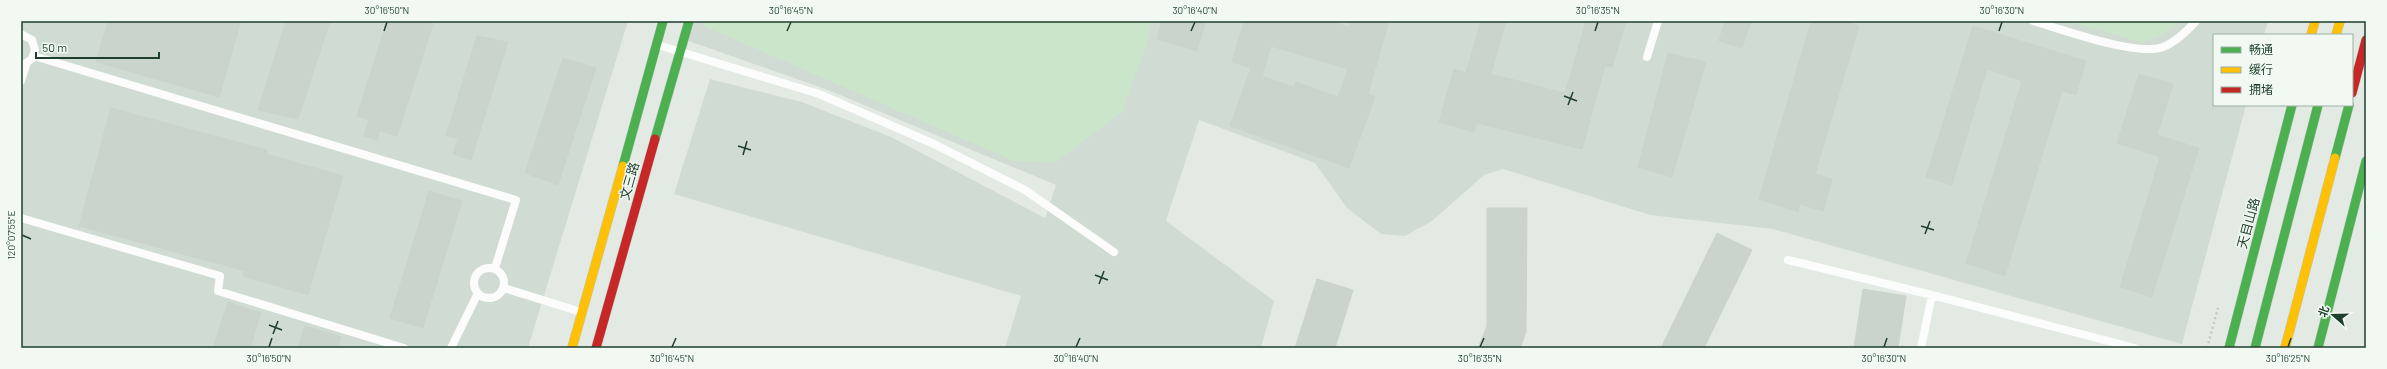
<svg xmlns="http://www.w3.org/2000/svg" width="2387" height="369" font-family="Barlow,'Noto Sans SC',sans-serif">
<rect width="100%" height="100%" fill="#e3eae4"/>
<path fill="#d0dcd3" d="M 21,21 L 628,21 L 528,348 L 21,348 Z
M 689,21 L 2268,21 L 2264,35 L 2214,35 L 2214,105 L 2246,105 L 2182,344 L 1773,229 L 1650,215 L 1503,169 L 1484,175 L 1432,221 L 1405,236 L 1381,234 L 1347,208 L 1315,163 L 1199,120 L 1166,221 L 1274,301 L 1261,348 L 1005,348 L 1021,296 L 674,194 L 710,79 L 802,102 L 891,137 L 1045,218 L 1056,185 L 828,90 L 683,39 Z"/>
<path fill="#cbe5cb" d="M 706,21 L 1152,21 L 1147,43 L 1122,112 L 1056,162 L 1014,161 L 704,26 Z
M 2066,21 L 2181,21 L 2157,37 L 2142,42 Z"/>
<path fill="#cbd3cd" stroke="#cbd3cd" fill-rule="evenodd" d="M 108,21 L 241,21 L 219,97 L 96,62 Z
M 286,21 L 330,21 L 298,119 L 258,110 Z
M 387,21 L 422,21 L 433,24 L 397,136 L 380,131 L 377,140 L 364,136 L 369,120 L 357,116 Z
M 1162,21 L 1206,21 L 1197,51 L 1157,39 Z
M 1244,21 L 1330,21 L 1349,27 L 1351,21 L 1389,21 L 1368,94 L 1375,97 L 1349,168 L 1230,126 L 1251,68 L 1232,62 ZM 1271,46 L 1348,69 L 1338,97 L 1296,82 L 1294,87 L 1262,76 Z
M 1481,21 L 1506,21 L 1491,74 L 1565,93 L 1586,21 L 1626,21 L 1612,67 L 1605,66 L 1582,149 L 1477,123 L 1474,132 L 1439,122 L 1454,69 L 1466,73 Z
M 1725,21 L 1751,21 L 1742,48 L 1719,41 Z
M 1811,21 L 1846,21 L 1859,26 L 1815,174 L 1832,179 L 1823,211 L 1800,204 L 1798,212 L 1759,199 Z
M 1973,26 L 2086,61 L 2076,95 L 2062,91 L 2005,276 L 1966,263 L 2022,81 L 1987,69 L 1952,185 L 1926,177 Z
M 477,36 L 508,42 L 471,160 L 453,154 L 458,139 L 446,135 Z
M 1668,53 L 1706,62 L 1672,177 L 1638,167 Z
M 563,58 L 596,68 L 558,185 L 525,173 Z
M 2139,74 L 2173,84 L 2157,135 L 2199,148 L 2152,297 L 2120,287 L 2160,157 L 2117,143 Z
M 111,108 L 267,150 L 266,154 L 343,176 L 308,295 L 243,276 L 245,271 L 79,226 Z
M 429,191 L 462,201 L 423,328 L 390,318 Z
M 1487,208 L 1527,208 L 1526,332 L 1520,348 L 1478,348 L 1487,326 Z
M 1717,233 L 1752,250 L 1704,348 L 1661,348 Z
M 1317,279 L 1353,290 L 1335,348 L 1295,348 Z
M 1863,289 L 1906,296 L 1898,348 L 1854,348 Z
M 228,302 L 261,313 L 250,348 L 213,348 Z
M 305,326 L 341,337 L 338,348 L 298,348 Z"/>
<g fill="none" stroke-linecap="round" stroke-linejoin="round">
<defs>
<path id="fast" d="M 655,139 L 689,21
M 2335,158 L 2349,105
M 623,166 L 663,21
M 2229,348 L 2292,105
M 2255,348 L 2318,105
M 2318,348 L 2366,161"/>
<path id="slow" d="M 2311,35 L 2315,21
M 2336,35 L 2340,21
M 572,348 L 623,166
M 2285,348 L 2335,158"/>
<path id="jam" d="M 2352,93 L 2366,40
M 596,348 L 655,139"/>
</defs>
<use href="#fast" stroke="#bcc7bf" stroke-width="10"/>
<use href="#slow" stroke="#bcc7bf" stroke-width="10"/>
<use href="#jam" stroke="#bcc7bf" stroke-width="10"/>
<path stroke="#c0cac3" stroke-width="2.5" stroke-dasharray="2 3" stroke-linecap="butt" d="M 2207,348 L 2218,308"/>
<path stroke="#fbfcfb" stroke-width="8" d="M 2033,21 C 2061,29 2137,57 2163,47 C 2176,42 2187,31 2196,21
M 21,34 L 32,40 L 35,50 L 32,59 L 21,66
M 658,45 L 819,94 L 934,144 L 1025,190 L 1114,252
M 34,56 L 516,200 L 495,268
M 1647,57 L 1658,21
M 21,81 L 26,65
M 21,218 L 220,276 L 218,291 L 404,348
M 1788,260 L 1932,295 L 2135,348
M474 283a15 15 0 1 1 30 0a15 15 0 1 1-30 0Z
M 504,288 L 581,312
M 451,348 L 478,293
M 1921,348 L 1932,295"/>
<use href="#fast" stroke="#4caf50" stroke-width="9"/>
<use href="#slow" stroke="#ffc107" stroke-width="9"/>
<use href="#jam" stroke="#c62828" stroke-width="9"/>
</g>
<path fill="none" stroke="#1e3f2c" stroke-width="1.5" d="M 384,31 L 387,22M 787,31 L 791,22M 1191,31 L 1195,22M 1595,31 L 1598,22M 1999,31 L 2002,22M 1564,96 L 1577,101M 1568,105 L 1573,92M 738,146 L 751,150M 743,155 L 747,141M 1921,226 L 1934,230M 1925,234 L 1930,221M 22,235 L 31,239M 1095,275 L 1108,280M 1099,284 L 1104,271M 269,325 L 282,330M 273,334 L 278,321M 269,347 L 272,338M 672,347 L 676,338M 1076,347 L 1080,338M 1480,347 L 1484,338M 1884,347 L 1887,338M 2288,347 L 2291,338"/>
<g text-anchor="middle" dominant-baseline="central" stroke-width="3" stroke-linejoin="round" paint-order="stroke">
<g font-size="13" fill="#1e3f2c" stroke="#f1f9f2">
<text transform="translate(629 181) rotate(-74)">文三路</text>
<text transform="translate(2248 223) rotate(-75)">天目山路</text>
</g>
</g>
<rect width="2387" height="369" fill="none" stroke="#f1f9f2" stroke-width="44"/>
<rect x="2213" y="34" width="140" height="72" fill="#f1f9f2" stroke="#9dafa3"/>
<rect x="2221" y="47" width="20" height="6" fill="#4caf50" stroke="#9dafa3"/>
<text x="2249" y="54" font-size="12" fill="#1e3f2c">畅通</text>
<rect x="2221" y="67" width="20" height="6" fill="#ffc107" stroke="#9dafa3"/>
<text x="2249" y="74" font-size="12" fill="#1e3f2c">缓行</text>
<rect x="2221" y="87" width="20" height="6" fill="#c62828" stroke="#9dafa3"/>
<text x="2249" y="94" font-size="12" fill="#1e3f2c">拥堵</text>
<g transform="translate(2333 315) rotate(290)" stroke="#f1f9f2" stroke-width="3" paint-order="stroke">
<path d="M0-3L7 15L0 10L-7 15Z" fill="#1e3f2c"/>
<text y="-6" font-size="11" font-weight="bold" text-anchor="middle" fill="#1e3f2c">北</text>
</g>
<path d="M36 52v6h123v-6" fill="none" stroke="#1e3f2c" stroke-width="2"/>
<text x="42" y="52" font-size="12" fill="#1e3f2c" stroke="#f1f9f2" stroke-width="3" paint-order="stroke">50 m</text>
<rect x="22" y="22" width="2343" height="325" fill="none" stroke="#1e3f2c" stroke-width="1.5"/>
<g font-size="10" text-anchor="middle" fill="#1e3f2c">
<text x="387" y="14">30°16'50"N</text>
<text x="791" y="14">30°16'45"N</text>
<text x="1195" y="14">30°16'40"N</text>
<text x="1598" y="14">30°16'35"N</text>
<text x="2002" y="14">30°16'30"N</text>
<text transform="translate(11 235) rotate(-90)" y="4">120°07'55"E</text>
<text x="269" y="362">30°16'50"N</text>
<text x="672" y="362">30°16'45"N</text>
<text x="1076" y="362">30°16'40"N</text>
<text x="1480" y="362">30°16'35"N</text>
<text x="1884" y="362">30°16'30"N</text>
<text x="2288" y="362">30°16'25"N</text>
</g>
</svg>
